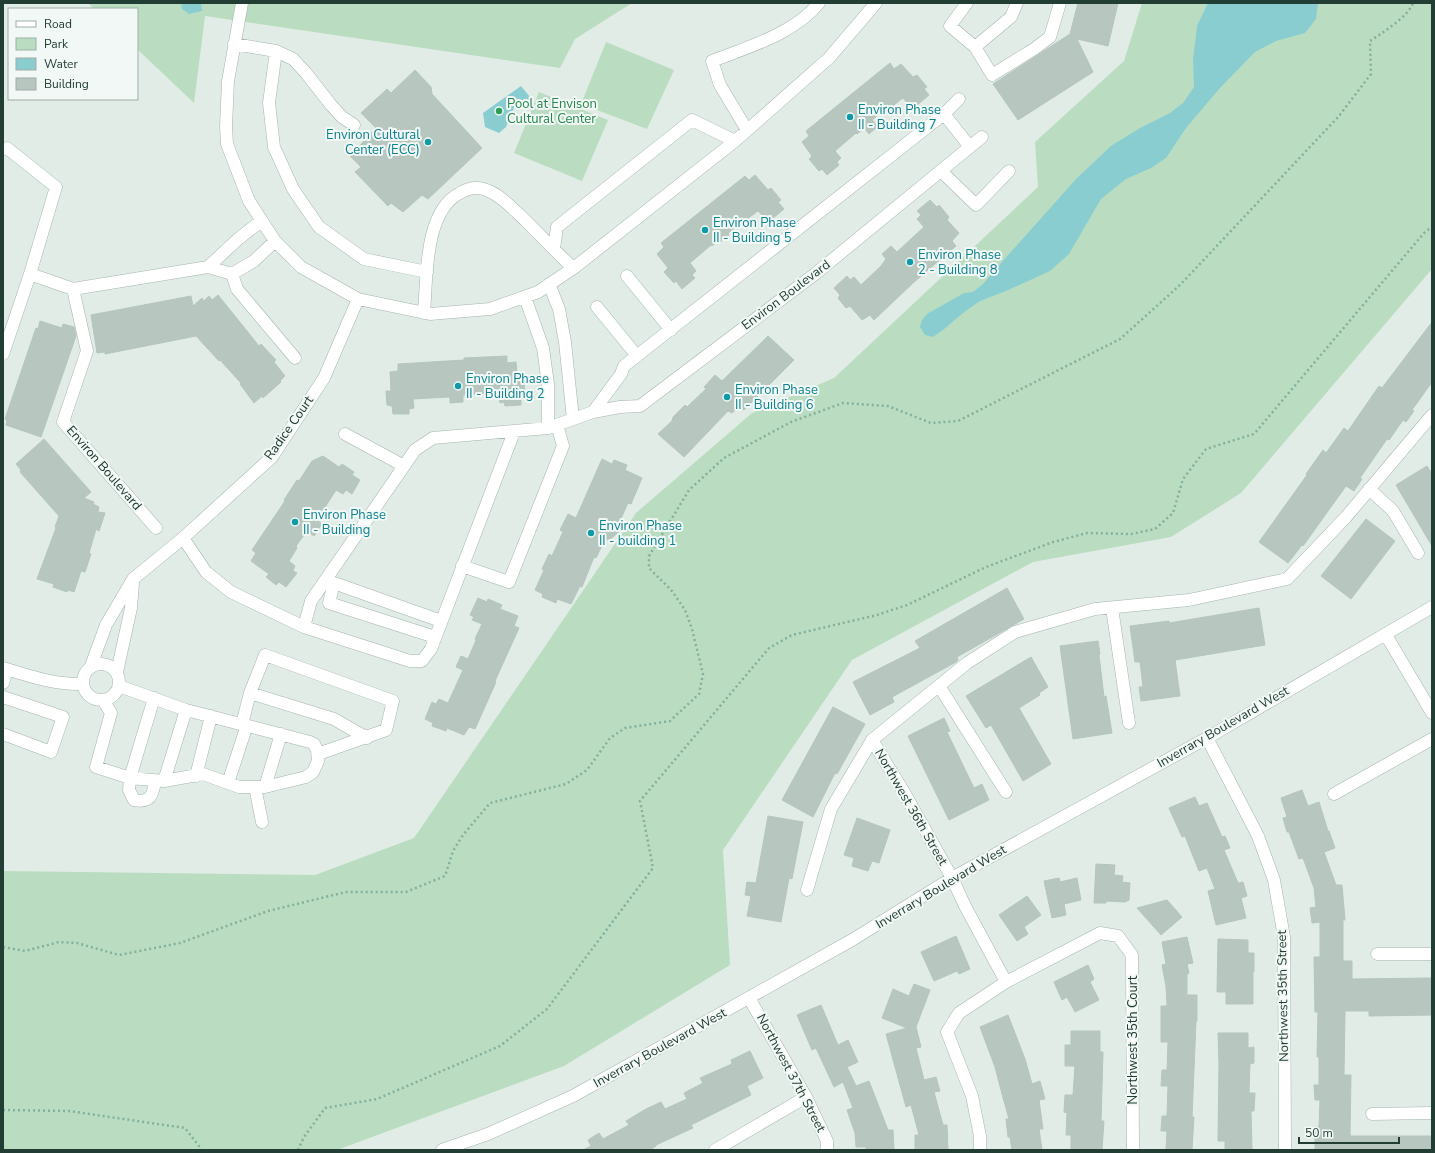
<svg xmlns="http://www.w3.org/2000/svg" width="1435" height="1153" font-family="'Nunito Sans',sans-serif">
<rect width="100%" height="100%" fill="#e2ece6"/>
<path fill="#baddc1" d="M 88,3 L 632,3 L 575,39 L 560,68 L 205,16 L 194,103 L 137,49 L 137,9 L 94,9 Z
M 1142,3 L 1432,3 L 1432,269 L 1241,493 L 1171,537 L 1033,562 L 852,660 L 723,850 L 730,965 L 564,1066 L 337,1150 L 3,1150 L 3,871 L 315,875 L 414,838 L 636,513 L 752,413 L 834,378 L 1038,187 L 1035,142 L 1124,61 Z
M 606,42 L 674,70 L 647,129 L 581,104 Z
M 539,92 L 608,120 L 582,181 L 514,153 Z"/>
<path fill="#8acdd1" d="M 181,3 L 201,3 L 202,11 L 189,14 L 182,9 Z
M 1208,3 L 1318,3 L 1316,19 L 1305,33 L 1276,41 L 1255,52 L 1220,88 L 1186,128 L 1166,158 L 1151,168 L 1126,179 L 1101,199 L 1069,254 L 1050,271 L 1006,291 L 980,301 L 963,313 L 943,330 L 933,337 L 925,335 L 920,327 L 922,320 L 927,314 L 964,293 L 973,292 L 983,284 L 1001,263 L 1077,178 L 1111,146 L 1140,128 L 1170,113 L 1183,103 L 1194,87 L 1193,60 L 1197,26 Z
M 521,86 L 530,97 L 525,109 L 515,105 L 506,127 L 499,133 L 485,127 L 483,113 Z"/>
<path fill="#b7c7bf" stroke="#b4c6bd" d="M 1078,3 L 1118,3 L 1108,46 L 1077,39 L 1093,72 L 1018,120 L 993,84 L 1070,34 Z
M 890,63 L 894,69 L 901,64 L 913,77 L 917,75 L 927,87 L 924,89 L 929,95 L 916,106 L 913,103 L 909,105 L 903,98 L 890,108 L 889,106 L 872,120 L 878,126 L 869,134 L 864,128 L 857,134 L 856,133 L 835,151 L 841,158 L 837,162 L 839,165 L 827,175 L 822,169 L 819,171 L 809,159 L 812,156 L 802,142 L 809,136 L 806,131 Z
M 415,70 L 431,87 L 432,94 L 482,148 L 428,199 L 422,195 L 403,212 L 391,203 L 388,206 L 355,172 L 361,167 L 350,156 L 376,128 L 361,113 L 387,89 L 391,93 Z
M 755,175 L 768,190 L 771,188 L 781,200 L 778,202 L 784,209 L 772,219 L 768,215 L 765,218 L 758,211 L 728,233 L 729,235 L 720,242 L 719,240 L 712,246 L 711,245 L 690,263 L 696,271 L 692,275 L 695,278 L 682,289 L 676,281 L 674,283 L 664,272 L 668,268 L 657,254 L 664,247 L 661,243 L 745,176 L 749,180 Z
M 930,200 L 937,207 L 939,205 L 949,217 L 947,220 L 959,233 L 952,241 L 956,246 L 913,283 L 874,320 L 870,315 L 862,320 L 850,306 L 846,308 L 838,298 L 840,295 L 834,288 L 847,276 L 850,280 L 854,277 L 861,285 L 881,266 L 886,259 L 882,254 L 891,246 L 897,252 L 912,238 L 924,227 L 917,219 L 921,215 L 917,211 Z
M 218,295 L 259,346 L 261,344 L 276,360 L 274,362 L 285,376 L 280,381 L 281,382 L 263,398 L 262,396 L 254,403 L 240,384 L 241,383 L 220,360 L 219,361 L 196,336 L 105,354 L 105,352 L 97,353 L 91,315 L 191,296 L 193,306 L 202,298 L 204,301 L 209,296 L 212,300 Z
M 40,321 L 62,328 L 63,324 L 74,327 L 76,336 L 41,437 L 6,425 L 7,420 L 5,419 L 36,328 L 38,329 Z
M 1432,322 L 1432,382 L 1412,410 L 1414,411 L 1406,422 L 1403,420 L 1389,440 L 1387,439 L 1360,478 L 1362,479 L 1354,491 L 1346,486 L 1303,546 L 1302,545 L 1288,563 L 1259,542 L 1307,475 L 1306,474 L 1323,450 L 1326,453 L 1344,428 L 1348,431 L 1379,386 L 1382,388 Z
M 768,336 L 794,360 L 744,410 L 739,407 L 732,413 L 728,411 L 684,457 L 658,434 L 672,421 L 673,417 L 685,405 L 687,407 L 706,389 L 704,387 L 715,375 L 722,381 Z
M 507,356 L 507,363 L 516,362 L 518,382 L 524,381 L 525,395 L 521,396 L 521,405 L 505,406 L 504,402 L 500,403 L 499,392 L 463,395 L 463,402 L 450,403 L 450,397 L 413,399 L 414,408 L 409,409 L 409,414 L 393,414 L 392,406 L 387,405 L 386,391 L 391,391 L 390,372 L 398,371 L 398,364 L 464,360 L 464,358 Z
M 44,439 L 91,492 L 84,498 L 94,502 L 93,504 L 99,507 L 98,512 L 105,513 L 99,531 L 96,529 L 89,553 L 91,554 L 85,572 L 81,571 L 74,592 L 68,590 L 67,592 L 53,587 L 54,584 L 37,579 L 56,528 L 55,527 L 59,516 L 20,472 L 21,470 L 16,464 Z
M 323,456 L 339,467 L 342,464 L 354,472 L 352,475 L 360,480 L 352,494 L 346,490 L 343,494 L 336,490 L 317,520 L 322,524 L 314,536 L 307,531 L 296,546 L 297,548 L 289,561 L 295,566 L 293,571 L 297,573 L 286,587 L 279,582 L 276,585 L 266,577 L 269,574 L 251,561 L 256,553 L 252,550 L 285,501 L 284,500 L 297,480 L 299,481 L 312,461 Z
M 602,459 L 612,464 L 614,460 L 627,465 L 625,470 L 642,478 L 631,504 L 628,503 L 616,530 L 619,532 L 609,540 L 605,539 L 596,558 L 594,557 L 582,587 L 580,586 L 571,604 L 557,599 L 556,603 L 542,597 L 543,594 L 535,590 L 544,570 L 542,569 L 549,554 L 552,556 L 563,532 L 560,530 L 568,514 L 576,518 Z
M 1427,466 L 1432,474 L 1432,546 L 1396,485 Z
M 1366,519 L 1395,541 L 1351,599 L 1321,576 Z
M 1007,588 L 1024,619 L 957,657 L 958,660 L 956,662 L 892,697 L 894,702 L 870,715 L 853,682 L 920,648 L 915,641 Z
M 478,598 L 487,602 L 488,599 L 502,605 L 500,609 L 518,616 L 514,626 L 519,628 L 495,681 L 496,682 L 475,729 L 469,727 L 464,735 L 447,728 L 446,731 L 432,726 L 433,723 L 425,719 L 432,702 L 436,704 L 439,699 L 448,703 L 463,670 L 456,667 L 461,656 L 468,659 L 476,640 L 475,639 L 482,624 L 472,620 L 474,617 L 470,615 Z
M 1259,608 L 1265,645 L 1175,660 L 1180,696 L 1141,701 L 1139,687 L 1143,687 L 1140,662 L 1135,662 L 1130,626 L 1169,621 L 1169,623 Z
M 1098,641 L 1100,654 L 1099,655 L 1104,697 L 1106,696 L 1112,733 L 1073,739 L 1060,646 Z
M 1031,657 L 1048,687 L 1039,693 L 1040,695 L 1019,708 L 1051,764 L 1023,781 L 991,725 L 986,728 L 966,696 Z
M 833,707 L 865,724 L 837,774 L 835,773 L 813,817 L 782,800 Z
M 944,718 L 950,731 L 947,732 L 974,788 L 982,784 L 989,800 L 949,820 L 908,736 Z
M 1302,790 L 1308,806 L 1319,802 L 1328,831 L 1329,831 L 1335,848 L 1324,852 L 1336,885 L 1342,885 L 1345,920 L 1343,920 L 1343,961 L 1352,961 L 1352,979 L 1432,978 L 1432,1015 L 1369,1016 L 1369,1011 L 1345,1011 L 1344,1075 L 1351,1075 L 1350,1136 L 1432,1136 L 1432,1150 L 1315,1150 L 1315,1127 L 1319,1127 L 1320,1100 L 1315,1100 L 1314,1085 L 1319,1085 L 1319,1057 L 1317,1057 L 1318,1012 L 1315,1012 L 1314,957 L 1320,957 L 1320,922 L 1312,923 L 1310,908 L 1316,907 L 1314,888 L 1303,858 L 1299,859 L 1289,832 L 1287,832 L 1283,818 L 1287,817 L 1281,798 Z
M 1195,797 L 1199,806 L 1207,803 L 1222,837 L 1225,836 L 1230,848 L 1224,850 L 1238,883 L 1243,882 L 1247,896 L 1241,898 L 1246,918 L 1216,925 L 1208,891 L 1215,889 L 1207,868 L 1199,871 L 1185,836 L 1182,837 L 1169,808 Z
M 768,816 L 803,822 L 792,879 L 789,878 L 781,922 L 747,916 L 751,896 L 745,895 L 747,882 L 756,883 Z
M 857,818 L 890,830 L 879,863 L 872,861 L 868,871 L 852,866 L 854,858 L 844,855 Z
M 1096,864 L 1115,865 L 1114,875 L 1123,876 L 1122,882 L 1130,883 L 1129,900 L 1125,902 L 1106,901 L 1106,903 L 1094,903 Z
M 1059,878 L 1060,882 L 1077,878 L 1081,900 L 1064,904 L 1066,915 L 1052,918 L 1044,881 Z
M 1027,896 L 1041,915 L 1024,927 L 1028,934 L 1017,941 L 999,915 Z
M 1167,900 L 1182,917 L 1161,935 L 1137,908 Z
M 956,936 L 970,969 L 959,974 L 957,971 L 934,981 L 921,952 Z
M 1187,937 L 1193,963 L 1187,964 L 1189,973 L 1187,974 L 1187,995 L 1197,995 L 1197,1021 L 1196,1021 L 1192,1117 L 1194,1117 L 1192,1150 L 1166,1150 L 1167,1131 L 1161,1131 L 1162,1116 L 1167,1116 L 1168,1086 L 1161,1086 L 1162,1070 L 1167,1070 L 1168,1042 L 1161,1042 L 1161,1006 L 1167,1006 L 1166,986 L 1162,965 L 1166,964 L 1162,942 Z
M 1218,939 L 1248,940 L 1248,953 L 1254,953 L 1254,972 L 1253,972 L 1253,1004 L 1226,1004 L 1226,992 L 1217,992 Z
M 1088,965 L 1094,979 L 1090,982 L 1099,1000 L 1075,1012 L 1067,997 L 1062,1000 L 1054,982 Z
M 914,984 L 930,990 L 916,1027 L 921,1047 L 916,1048 L 924,1080 L 936,1077 L 940,1091 L 934,1092 L 943,1125 L 947,1125 L 948,1150 L 915,1150 L 915,1135 L 919,1135 L 911,1105 L 906,1107 L 886,1034 L 907,1028 L 882,1018 L 893,989 L 909,996 Z
M 821,1005 L 838,1045 L 848,1040 L 858,1062 L 847,1067 L 856,1086 L 869,1081 L 888,1130 L 893,1130 L 894,1150 L 866,1150 L 866,1147 L 856,1147 L 855,1133 L 847,1110 L 853,1108 L 843,1082 L 834,1087 L 816,1048 L 812,1050 L 797,1015 Z
M 1008,1015 L 1025,1059 L 1032,1084 L 1040,1081 L 1045,1099 L 1039,1100 L 1043,1129 L 1039,1129 L 1042,1150 L 1012,1150 L 1010,1137 L 1008,1137 L 1006,1119 L 1009,1119 L 1002,1094 L 995,1067 L 980,1027 Z
M 1071,1031 L 1100,1031 L 1100,1052 L 1103,1052 L 1101,1121 L 1104,1121 L 1102,1150 L 1071,1150 L 1071,1135 L 1066,1135 L 1067,1113 L 1064,1112 L 1065,1095 L 1073,1095 L 1075,1066 L 1065,1066 L 1065,1045 L 1071,1045 Z
M 1218,1033 L 1248,1033 L 1248,1048 L 1254,1047 L 1254,1063 L 1250,1064 L 1249,1093 L 1255,1093 L 1254,1111 L 1251,1111 L 1252,1150 L 1225,1150 L 1225,1141 L 1218,1141 L 1219,1064 Z
M 750,1051 L 763,1078 L 747,1086 L 751,1095 L 691,1125 L 693,1128 L 656,1145 L 656,1146 L 650,1150 L 583,1150 L 591,1146 L 588,1140 L 599,1133 L 603,1139 L 629,1125 L 626,1121 L 646,1109 L 661,1102 L 665,1109 L 687,1099 L 684,1093 L 703,1083 L 700,1078 L 732,1064 L 731,1060 Z"/>
<g fill="none" stroke-linecap="round" stroke-linejoin="round">
<defs>
<path id="minor" d="M 242,3 L 228,81 L 226,126 L 227,144 L 249,201 L 275,241 L 301,267 L 358,299 L 430,314 L 490,309 L 538,292 L 575,267 L 735,141 L 829,58 L 876,3
M 967,3 L 950,26 L 975,47 L 992,75 L 1034,49 L 1050,37 L 1060,3
M 234,44 L 276,51 L 269,103 L 274,147 L 293,189 L 319,227 L 364,259 L 427,272
M 975,47 L 1011,17 L 1017,3
M 276,51 L 293,59 L 306,73 L 331,105 L 342,117 L 354,125
M 944,114 L 970,147
M 747,130 L 720,85 L 712,61 C 748,47 794,34 819,3
M 3,149 L 7,148 L 56,187 L 30,274 L 3,354
M 941,171 L 976,205 L 1009,171
M 554,249 L 557,227 L 692,120 L 735,141
M 208,267 L 237,240 L 261,221
M 30,274 L 73,289 L 208,267 L 232,274 L 254,261 L 275,241
M 232,274 L 237,289 L 295,358
M 627,276 L 671,330
M 549,284 L 559,309 L 565,342 L 573,419
M 73,289 L 87,351 L 63,422 L 156,528
M 525,297 L 543,348 L 548,384 L 548,428
M 597,307 L 637,356
M 424,313 C 427,278 424,211 460,193 C 470,187 480,186 491,192 C 504,198 515,211 526,221 C 542,237 557,253 573,268
M 593,412 L 621,374 L 624,366 L 944,114 L 959,99
M 345,434 L 404,466
M 1369,489 L 1393,511 L 1418,553
M 183,538 L 206,572 L 231,592 L 304,627 L 410,661 L 422,661 L 431,649 L 514,432
M 462,566 L 509,582 L 563,446 L 557,425
M 1112,608 L 1129,723
M 304,627 L 311,601 L 415,450 L 433,438 L 548,428 L 593,412 L 620,407 L 640,406 L 815,274 L 982,137
M 1386,635 L 1432,713
M 435,637 L 329,603 L 334,583 L 441,621
M83 682a18 18 0 1 1 36 0a18 18 0 1 1-36 0Z
M 91,666 L 106,625 L 133,579 L 183,538 L 272,457 L 324,378 L 358,299
M 3,668 C 29,676 55,685 83,684
M 117,672 L 131,608 L 133,583
M 3,683 L 7,669
M 119,686 L 186,710 L 310,742 L 314,744 L 317,750 L 318,761 L 313,772 L 306,777 L 265,787 L 239,787 L 203,774 L 164,781 L 186,710
M 939,686 L 1006,792
M 250,693 L 265,655 L 393,701 L 386,730 L 318,754
M 3,697 L 63,717 L 51,752 L 3,734
M 103,700 L 111,713 L 96,767 L 130,778 L 154,698
M 242,724 L 250,693 L 334,719 L 367,738
M 1207,738 L 1258,836 L 1274,880 L 1284,937 L 1285,1150
M 872,740 L 905,794 L 952,878 L 965,906 L 1006,982
M 196,776 L 211,716
M 155,781 C 153,796 150,803 134,800 L 129,790 L 130,778 L 164,781
M 228,783 L 247,725
M 255,787 L 262,822
M 265,787 L 281,734
M 1334,794 L 1432,739
M 807,890 L 831,809 L 872,740 L 967,663 L 1015,632 L 1095,609 L 1189,600 L 1287,579 L 1346,517 L 1432,415
M 1377,954 L 1432,954
M 749,998 L 806,1097 L 827,1141 L 827,1150
M 1372,1114 L 1432,1113
M 442,1150 L 488,1134 L 573,1096 L 852,940 L 952,878 L 1207,738 L 1432,607
M 715,1150 L 806,1097
M 980,1150 L 980,1136 L 972,1096 L 947,1032 L 959,1013 L 1006,982 L 1100,933 L 1118,936 L 1132,955 L 1133,1150"/>
</defs>
<use href="#minor" stroke="#a5b4ad" stroke-width="13"/>
<path stroke="#82b09d" stroke-width="2.5" stroke-dasharray="2 3" stroke-linecap="butt" d="M 3,947 L 25,951 L 59,942 L 77,943 L 119,955 L 180,943 L 268,911 L 346,892 L 406,892 L 445,876 L 453,851 L 463,835 L 490,803 L 566,784 L 587,770 L 610,738 L 625,728 L 670,721 L 699,694 L 703,674 L 692,629 L 685,610 L 672,591 L 649,568 L 649,556 L 689,490 L 724,458 L 791,422 L 843,403 L 888,406 L 931,423 L 958,421 L 1120,339 L 1148,314 L 1181,284 L 1339,116 L 1371,74 L 1370,41 C 1382,33 1408,17 1413,3
M 3,1110 L 69,1111 L 185,1128 L 202,1150
M 298,1150 L 304,1137 L 325,1108 L 377,1099 L 500,1046 L 547,1009 L 653,868 L 640,801 L 769,648 L 792,635 L 877,615 L 907,605 L 986,567 L 1053,542 L 1087,533 L 1131,534 L 1155,529 L 1173,513 L 1183,479 L 1206,449 L 1254,434 L 1424,233 L 1432,227"/>
<use href="#minor" stroke="#fff" stroke-width="12"/>
</g>
<circle fill="#2e9e5b" stroke="#f2f8f5" stroke-width="1.5" cx="499" cy="111" r="4"/>
<g fill="#0f9aa8" stroke="#f2f8f5" stroke-width="1.5">
<circle cx="850" cy="117" r="4"/>
<circle cx="428" cy="142" r="4"/>
<circle cx="705" cy="230" r="4"/>
<circle cx="910" cy="262" r="4"/>
<circle cx="458" cy="386" r="4"/>
<circle cx="727" cy="397" r="4"/>
<circle cx="295" cy="522" r="4"/>
<circle cx="591" cy="533" r="4"/>
</g>
<g text-anchor="middle" dominant-baseline="central" stroke-width="4" stroke-linejoin="round" paint-order="stroke">
<g font-size="13" fill="#27864d" stroke="#f2f8f5" text-anchor="start">
<text x="507" y="104">Pool at Envison<tspan x="507" dy="15">Cultural Center</tspan></text>
</g>
<g font-size="13" fill="#0d838f" stroke="#f2f8f5" text-anchor="start">
<text x="858" y="110">Environ Phase<tspan x="858" dy="15">II - Building 7</tspan></text>
<text x="420" y="135" text-anchor="end">Environ Cultural<tspan x="420" dy="15">Center (ECC)</tspan></text>
<text x="713" y="223">Environ Phase<tspan x="713" dy="15">II - Building 5</tspan></text>
<text x="918" y="255">Environ Phase<tspan x="918" dy="15">2 - Building 8</tspan></text>
<text x="466" y="379">Environ Phase<tspan x="466" dy="15">II - Building 2</tspan></text>
<text x="735" y="390">Environ Phase<tspan x="735" dy="15">II - Building 6</tspan></text>
<text x="303" y="515">Environ Phase<tspan x="303" dy="15">II - Building</tspan></text>
<text x="599" y="526">Environ Phase<tspan x="599" dy="15">II - building 1</tspan></text>
</g>
<g font-size="13" fill="#223d33" stroke="#f2f8f5">
<text transform="translate(786 295) rotate(-37)">Environ Boulevard</text>
<text transform="translate(289 428) rotate(-55)">Radice Court</text>
<text transform="translate(104 468) rotate(49)">Environ Boulevard</text>
<text transform="translate(1223 727) rotate(-30)">Inverrary Boulevard West</text>
<text transform="translate(911 807) rotate(60)">Northwest 36th Street</text>
<text transform="translate(941 887) rotate(-31)">Inverrary Boulevard West</text>
<text transform="translate(1283 996) rotate(-91)">Northwest 35th Street</text>
<text transform="translate(1133 1040) rotate(-90)">Northwest 35th Court</text>
<text transform="translate(660 1048) rotate(-29)">Inverrary Boulevard West</text>
<text transform="translate(791 1073) rotate(62)">Northwest 37th Street</text>
</g>
</g>
<rect width="1435" height="1153" fill="none" stroke="#223d33" stroke-width="8"/>
<rect x="8" y="8" width="130" height="92" fill="#f2f8f5" stroke="#9fada7"/>
<rect x="16" y="21" width="20" height="6" fill="#ffffff" stroke="#9fada7"/>
<text x="44" y="28" font-size="12" fill="#223d33">Road</text>
<rect x="16" y="38" width="20" height="12" fill="#baddc1" stroke="#9fada7"/>
<text x="44" y="48" font-size="12" fill="#223d33">Park</text>
<rect x="16" y="58" width="20" height="12" fill="#8acdd1" stroke="#9fada7"/>
<text x="44" y="68" font-size="12" fill="#223d33">Water</text>
<rect x="16" y="78" width="20" height="12" fill="#b7c7bf" stroke="#9fada7"/>
<text x="44" y="88" font-size="12" fill="#223d33">Building</text>
<path d="M1299 1137v6h100v-6" fill="none" stroke="#223d33" stroke-width="2"/>
<text x="1305" y="1137" font-size="12" fill="#223d33" stroke="#f2f8f5" stroke-width="3" paint-order="stroke">50 m</text>
</svg>
